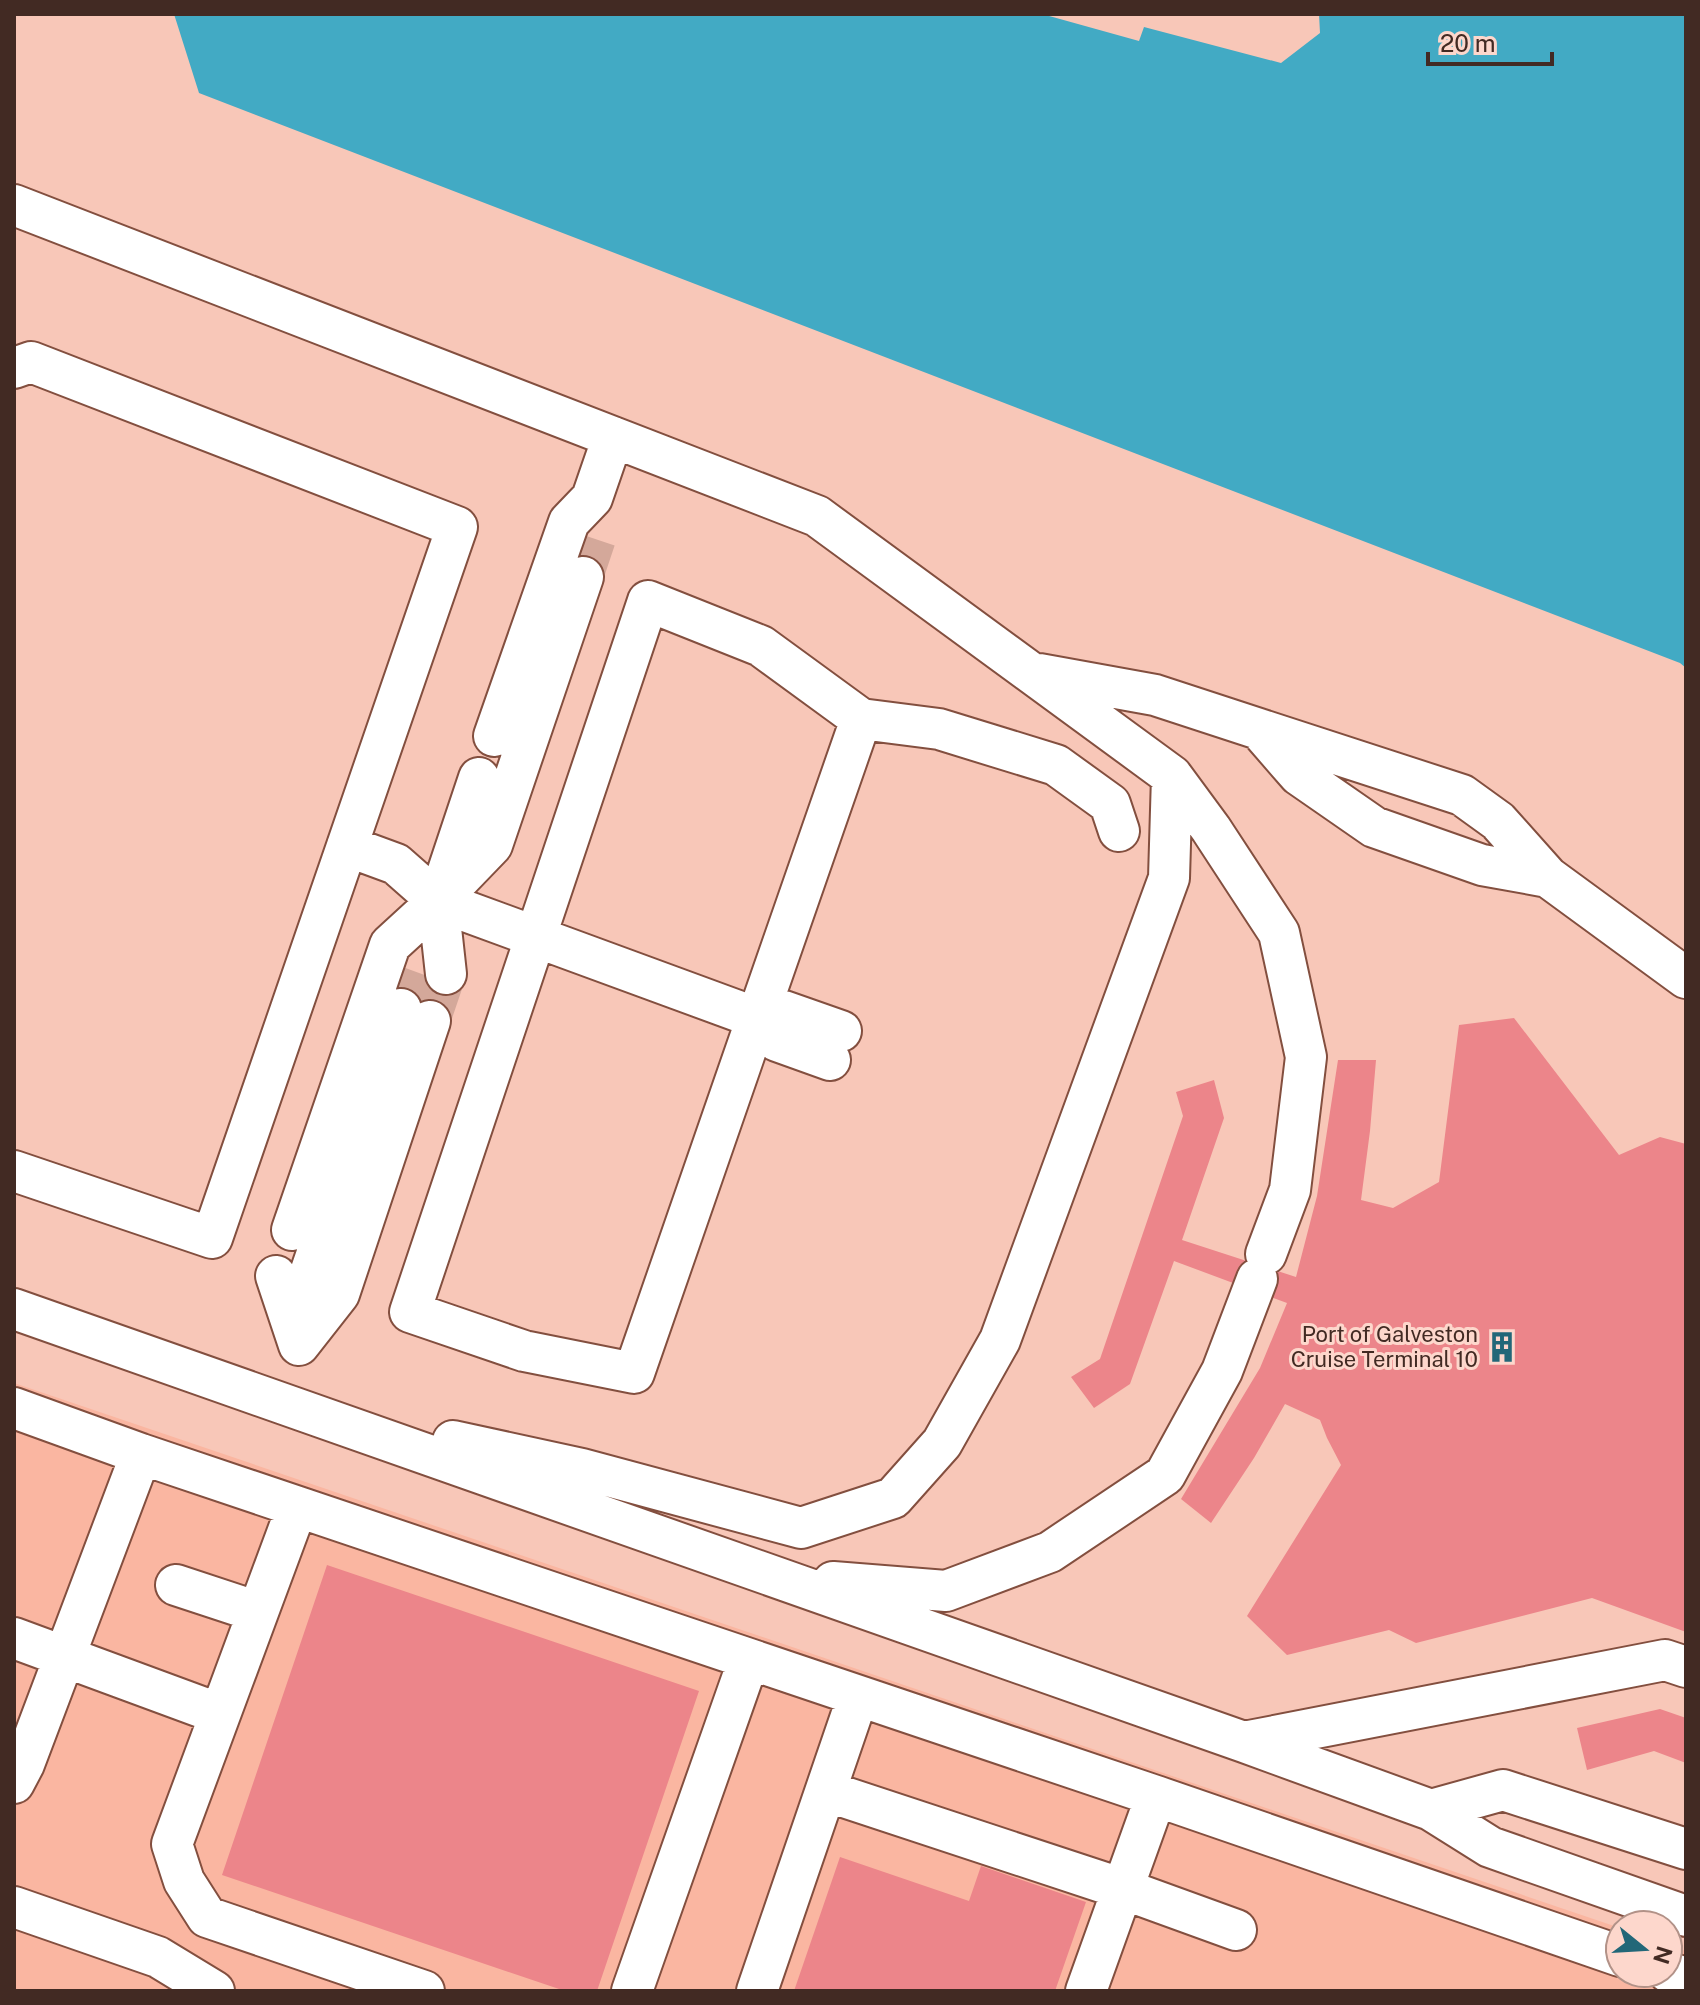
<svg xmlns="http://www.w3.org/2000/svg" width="1700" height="2005" font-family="'Public Sans',sans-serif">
<rect width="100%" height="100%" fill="#f8c7b8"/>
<path fill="#fab6a1" d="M 14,1383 L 1620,1928 L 1620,1973 L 1668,1973 L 1668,1945 L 1686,1951 L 1686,1991 L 14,1991 Z"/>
<path fill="#42aac4" d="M 174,14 L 1042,14 L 1139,41 L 1144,27 L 1281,63 L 1320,33 L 1319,14 L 1686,14 L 1686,668 L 1680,663 L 199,93 Z"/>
<path fill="#ec858a" d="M 1514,1018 L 1619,1155 L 1660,1137 L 1686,1144 L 1686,1632 L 1592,1598 L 1416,1643 L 1389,1630 L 1287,1655 L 1247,1616 L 1341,1465 L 1327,1438 L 1320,1420 L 1285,1404 L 1254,1458 L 1211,1523 L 1181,1499 L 1260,1368 L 1287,1303 L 1174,1261 L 1130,1384 L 1094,1408 L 1071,1377 L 1100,1359 L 1183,1116 L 1176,1092 L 1214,1080 L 1224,1118 L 1182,1240 L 1296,1277 L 1317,1196 L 1338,1060 L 1376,1060 L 1370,1131 L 1361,1200 L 1393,1208 L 1439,1182 L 1459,1025 Z
M 327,1565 L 699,1691 L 597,1991 L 565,1991 L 222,1875 Z
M 1660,1709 L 1686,1718 L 1686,1763 L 1654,1751 L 1587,1770 L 1577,1728 Z
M 840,1857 L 969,1901 L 981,1866 L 1086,1902 L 1055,1991 L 794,1991 Z"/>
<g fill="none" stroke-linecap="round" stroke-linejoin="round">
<path stroke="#d4a89a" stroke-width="40" stroke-dasharray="40 20" stroke-linecap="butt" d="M 583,577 L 598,532
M 401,1009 L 417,965
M 430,1021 L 446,974"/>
<defs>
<path id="minor" d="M 14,205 L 817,516 L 1172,776 L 1211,829 L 1279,933 L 1306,1057 L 1290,1190 L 1266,1254
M 14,368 L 31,362 L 457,527 L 212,1238 L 14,1171
M 1039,674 L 1155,695 L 1259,729 L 1299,775 L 1374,827 L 1482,865 L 1548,877 L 1498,821 L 1462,795 L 1259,729
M 861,719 L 939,729 L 1056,765 L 1110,804 L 1119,831
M 494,736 L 569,522 L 592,498 L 613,437
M 479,778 L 438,901 L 492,845 L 583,577
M 347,846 L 396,864 L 438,901 L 757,1018 L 861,719 L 761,646 L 648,601 L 410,1312 L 524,1351 L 634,1373 L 757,1018
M 1548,877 L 1686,978
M 757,1018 L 784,1011 L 841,1031
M 757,1018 L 777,1041 L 830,1060
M 292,1230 L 390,945 L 438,901 L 446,974
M 276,1276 L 299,1345 L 339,1294 L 430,1021
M 14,1309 L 1244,1742 L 1431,1810 L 1490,1847 L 1686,1916
M 314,1324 L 306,1285 L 401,1009
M 14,1408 L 141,1454 L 1156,1796 L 1086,1991
M 453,1441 L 582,1469 L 801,1528 L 893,1498 L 942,1443 L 1000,1340 L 1169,878 L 1172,776
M 297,1507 L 172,1844 L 184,1881 L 207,1917 L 424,1991
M 833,1582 L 946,1591 L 1050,1552 L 1165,1475 L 1222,1371 L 1257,1279
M 176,1585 L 258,1612
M 14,1638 L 220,1714
M 1244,1742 L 1665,1660 L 1686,1667
M 14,1783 L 24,1764 L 141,1454
M 826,1791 L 1123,1889 L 1236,1930
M 1156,1796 L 1620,1956
M 1431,1810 L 1503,1790 L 1686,1849
M 14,1907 L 158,1957 L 214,1991
M 1668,1972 L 1686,1978
M 632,1991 L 749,1659
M 757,1991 L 858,1696"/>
</defs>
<use href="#minor" stroke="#834f3f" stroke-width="44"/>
<use href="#minor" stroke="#fff" stroke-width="40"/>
</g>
<defs>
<symbol id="building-bare" viewBox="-9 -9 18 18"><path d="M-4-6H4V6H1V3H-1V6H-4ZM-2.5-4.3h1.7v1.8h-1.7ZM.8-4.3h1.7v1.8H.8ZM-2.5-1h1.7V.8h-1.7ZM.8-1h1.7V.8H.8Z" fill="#226778" stroke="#fdd7cc" stroke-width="2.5" paint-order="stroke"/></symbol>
</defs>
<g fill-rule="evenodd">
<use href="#building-bare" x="1480" y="1325" width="44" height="44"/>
</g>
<g text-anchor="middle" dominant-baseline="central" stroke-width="6" stroke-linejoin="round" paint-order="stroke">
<g font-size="22" fill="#422a23" stroke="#fdd7cc" text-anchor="end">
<text x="1478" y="1334">Port of Galveston<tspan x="1478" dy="25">Cruise Terminal 10</tspan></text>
</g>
</g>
<rect width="1700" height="2005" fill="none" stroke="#422a23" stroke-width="32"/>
<g transform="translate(1644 1949) rotate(108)"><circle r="38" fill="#fdd7cc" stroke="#b29288" stroke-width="2"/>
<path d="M0-6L14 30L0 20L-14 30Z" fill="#226778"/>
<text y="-12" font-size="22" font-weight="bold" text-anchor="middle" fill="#422a23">N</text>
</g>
<path d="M1428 52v12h124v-12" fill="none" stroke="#422a23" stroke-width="4"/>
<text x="1440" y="52" font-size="24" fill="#422a23" stroke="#fdd7cc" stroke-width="6" paint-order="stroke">20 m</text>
</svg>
